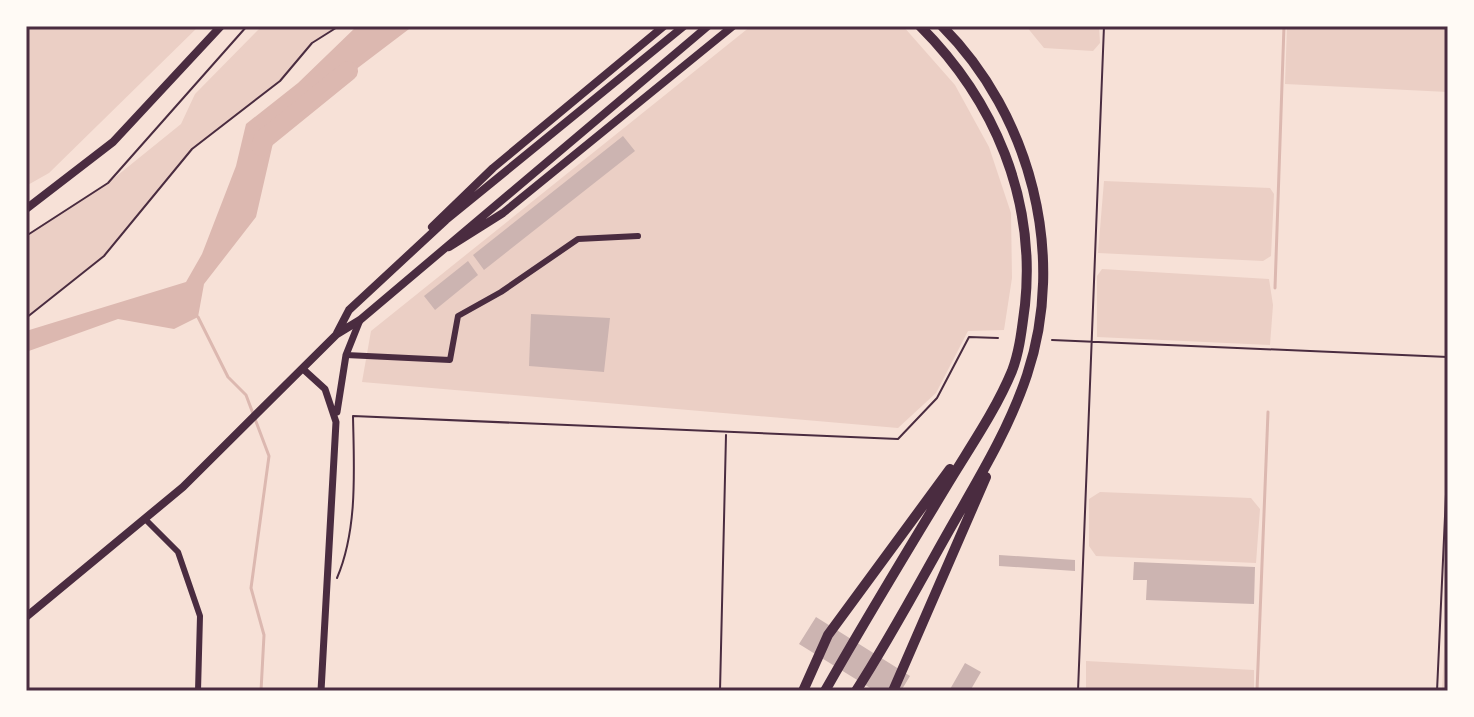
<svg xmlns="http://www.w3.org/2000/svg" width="1474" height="717" font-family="'Fira Sans Condensed',sans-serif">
<rect width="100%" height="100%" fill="#f7e1d7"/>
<path fill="#ebcfc5" d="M 26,26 L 199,26 L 49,173 L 26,186 Z
M 262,26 L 339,26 L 312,43 L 280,81 L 192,149 L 104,256 L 26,318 L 26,235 L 108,183 L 181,124 L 195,94 Z
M 751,26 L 903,26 L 955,85 L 989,147 L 1011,213 L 1012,278 L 1004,330 L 968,331 L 936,393 L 898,428 L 362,382 L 371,331 Z
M 1026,26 L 1099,26 L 1100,43 L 1093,51 L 1044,48 Z
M 1287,26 L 1448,26 L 1448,92 L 1285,84 Z
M 1104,181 L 1270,188 L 1274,194 L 1271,256 L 1263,261 L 1098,253 Z
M 1102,269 L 1269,279 L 1273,305 L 1270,345 L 1097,337 L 1097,276 Z
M 1100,492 L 1251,498 L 1260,509 L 1256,563 L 1096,556 L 1089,546 L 1089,499 Z
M 1448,611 L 1448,691 L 1442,691 L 1446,612 Z
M 1086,661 L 1254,670 L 1254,691 L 1086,691 Z"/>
<path fill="#dcb8b0" d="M 357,26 L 413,26 L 276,130 L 256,217 L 204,284 L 198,317 L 174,329 L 118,319 L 26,352 L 26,331 L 186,282 L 202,254 L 236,166 L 246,124 L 298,83 Z"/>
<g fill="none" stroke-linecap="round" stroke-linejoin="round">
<path stroke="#dcb8b0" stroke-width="3" d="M 1275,288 L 1284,26
M 198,317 L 228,377 L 246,395 L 269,456 L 251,588 L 264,635 L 261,691
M 1257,691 L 1268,412"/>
<path stroke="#dcb8b0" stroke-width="20" d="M 261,146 L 263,140 L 348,71"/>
</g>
<path fill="#ccb4b1" d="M 623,136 L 635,151 L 484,270 L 473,255 Z
M 468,261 L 478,275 L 435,310 L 424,296 Z
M 531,314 L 610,318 L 604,372 L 529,366 Z
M 999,555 L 1075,560 L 1075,571 L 999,566 Z
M 1134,562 L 1255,567 L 1254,604 L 1146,600 L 1147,580 L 1133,580 Z
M 816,617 L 910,676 L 901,691 L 875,691 L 799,644 Z
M 965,663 L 981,672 L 970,691 L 949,691 Z"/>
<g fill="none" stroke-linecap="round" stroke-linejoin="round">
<path stroke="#4a2c40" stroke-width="2" d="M 26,236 L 108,183 L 247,26
M 26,318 L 104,256 L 192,149 L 280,81 L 312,43 L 339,26
M 1052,340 L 1448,357
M 337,578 C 358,529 354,468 353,416 L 898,439 L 937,398 L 969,337 L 998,338
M 720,691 L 726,435
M 1078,691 L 1104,26
M 1437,691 L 1448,451"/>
<path stroke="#4a2c40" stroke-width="6" d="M 346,355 L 450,360 L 458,316 L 501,292 L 578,239 L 638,236
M 146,520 L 178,552 L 200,616 L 198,691"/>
<path stroke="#4a2c40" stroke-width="7" d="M 303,369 L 325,389 L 336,422 L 321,691
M 337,412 L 346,355 L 360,320"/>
<path stroke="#4a2c40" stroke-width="8" d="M 26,209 L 113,142 L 221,26
M 432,227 L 493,168 L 664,26
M 449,247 L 503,213 L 733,26
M 337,333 L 349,310 L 446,220 L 684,26
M 26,617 L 183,487 L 337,334 L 360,320 L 708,26"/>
<path stroke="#4a2c40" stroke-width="10" d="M 803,691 L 828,635 L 950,469
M 825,691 C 864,622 905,555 946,487 C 968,450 995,412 1012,371 C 1020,350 1022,327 1025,305 C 1036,199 995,101 920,26
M 856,691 C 887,643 914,593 942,543 C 972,489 1007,435 1027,375 C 1067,255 1031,115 942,26
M 893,691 L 986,477"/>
</g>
<rect width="1474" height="717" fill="none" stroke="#fffaf5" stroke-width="56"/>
<rect x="28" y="28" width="1418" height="661" fill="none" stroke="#4a2c40" stroke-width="3"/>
</svg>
